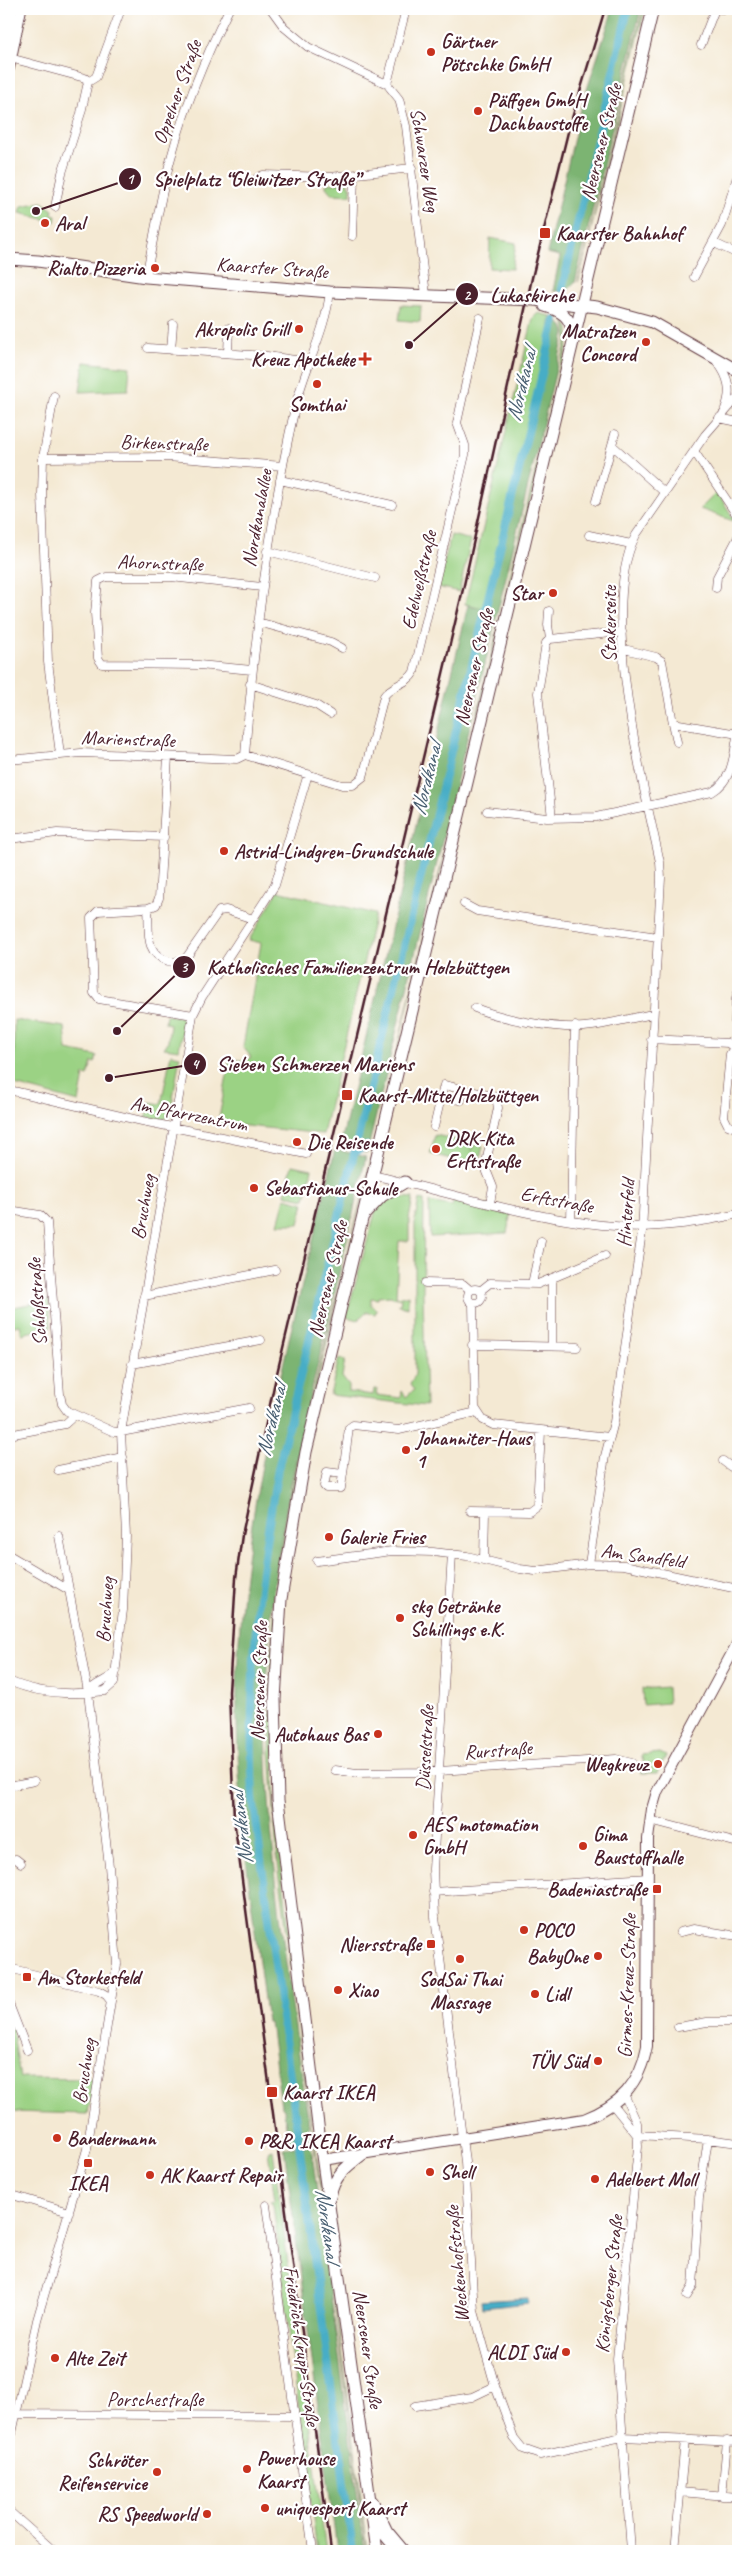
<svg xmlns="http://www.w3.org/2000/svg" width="747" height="2560" font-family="Caveat,sans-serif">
<rect width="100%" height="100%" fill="#fff"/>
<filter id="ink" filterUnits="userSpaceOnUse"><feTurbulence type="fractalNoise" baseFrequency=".02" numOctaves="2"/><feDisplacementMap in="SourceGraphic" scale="10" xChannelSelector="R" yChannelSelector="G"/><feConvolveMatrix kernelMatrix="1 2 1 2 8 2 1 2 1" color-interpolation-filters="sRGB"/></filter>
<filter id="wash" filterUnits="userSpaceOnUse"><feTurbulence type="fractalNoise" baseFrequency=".0096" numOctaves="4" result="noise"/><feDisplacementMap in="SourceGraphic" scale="20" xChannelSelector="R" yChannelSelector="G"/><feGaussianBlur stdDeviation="1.12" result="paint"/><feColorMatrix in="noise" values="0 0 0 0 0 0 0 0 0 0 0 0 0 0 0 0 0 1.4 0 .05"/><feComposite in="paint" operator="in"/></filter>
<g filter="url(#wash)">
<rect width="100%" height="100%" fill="#f4e9d3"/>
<path fill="#9bd284" stroke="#727858" d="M 643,9 L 645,9 L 578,282 Z
M 346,182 L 351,186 L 351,195 L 332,194 L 326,187 L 326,184 Z
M 42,202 L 53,210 L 52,215 L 56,216 L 55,222 L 20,213 L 22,206 Z
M 490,238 L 516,243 L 512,269 L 489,268 Z
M 401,305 L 421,306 L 420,322 L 399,320 Z
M 538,313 L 551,316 L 549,331 L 483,608 L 465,604 L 533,318 Z
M 565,321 L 569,329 L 569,339 L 372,1154 L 567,338 Z
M 84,362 L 130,367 L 128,390 L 80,392 Z
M 717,492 L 736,522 L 700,509 Z
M 451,535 L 471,540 L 459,592 L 438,587 Z
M 278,891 L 375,914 L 323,1134 L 218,1123 L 230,1059 L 245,1061 L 251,1057 L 243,1047 L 261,943 L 249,940 Z
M 166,1015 L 181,1017 L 184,1022 L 179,1050 L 164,1048 L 168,1042 L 170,1024 L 165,1023 Z
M 14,1020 L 65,1027 L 67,1050 L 97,1056 L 95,1063 L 92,1062 L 88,1076 L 84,1075 L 79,1102 L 15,1085 L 10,1079 L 14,1054 Z
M 171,1054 L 180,1056 L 170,1116 L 162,1120 L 146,1117 L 149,1102 L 161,1104 Z
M 435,1135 L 473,1143 L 472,1151 L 474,1144 L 483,1146 L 480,1159 L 470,1157 L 469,1163 L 430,1154 Z
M 371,1159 L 301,1449 L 283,1546 L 277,1598 L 274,1800 L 313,2138 L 277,1855 L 270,1750 L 271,1654 L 281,1546 L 299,1449 Z
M 292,1165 L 312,1169 L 305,1199 L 285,1195 Z
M 285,1198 L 304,1203 L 299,1224 L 278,1224 Z
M 413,1198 L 409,1219 L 409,1241 L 399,1241 L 396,1296 L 402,1297 L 408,1295 L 408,1308 L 397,1305 L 400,1304 L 401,1299 L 390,1296 L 378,1297 L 378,1299 L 371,1298 L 371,1305 L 377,1310 L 375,1314 L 366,1312 L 358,1320 L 346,1317 L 377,1206 C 386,1197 400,1197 413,1198 Z
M 455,1198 L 511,1211 L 507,1233 L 430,1237 L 429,1202 L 452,1206 Z
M 419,1199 L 424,1200 L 423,1293 L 426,1406 L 330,1395 L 339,1358 L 345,1360 L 342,1377 L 349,1386 L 349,1392 L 373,1395 L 374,1389 L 377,1389 L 376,1395 L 401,1398 L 402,1391 L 406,1397 L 414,1390 L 410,1385 L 415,1374 L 415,1219 Z
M 49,1300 L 51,1327 L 22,1334 L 20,1325 L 9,1327 L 9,1308 Z
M 667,1687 L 668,1703 L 643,1705 L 642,1689 Z
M 660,1753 L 666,1756 L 657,1773 L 640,1773 L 644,1764 L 641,1755 Z
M 9,2010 L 17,2031 L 13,2032 L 20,2078 L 94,2079 L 88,2114 L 9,2112 Z
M 314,2144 L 315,2144 L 368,2551 L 367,2551 Z
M 273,2150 L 326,2551 L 317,2551 L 273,2205 L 270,2201 L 275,2200 L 268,2151 Z"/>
<path fill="#7cb472" stroke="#636a4e" d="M 613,9 L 641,9 L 575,283 L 566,291 L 553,291 L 560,256 L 547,253 L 581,108 Z
M 557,321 L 563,326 L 565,333 L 367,1153 L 340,1147 L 468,605 L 488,609 Z
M 335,1149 L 366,1157 C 353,1212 341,1268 328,1323 C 301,1432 275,1540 268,1652 C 258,1811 290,1982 311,2140 L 288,2143 L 284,2110 L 281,2106 L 270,2022 L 267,2022 C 251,1900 232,1779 238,1655 C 247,1484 296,1315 335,1149 Z
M 311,2145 L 365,2551 L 337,2551 L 284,2148 Z"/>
<path fill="#47adc6" stroke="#486678" d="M 528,2298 L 528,2303 L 482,2308 L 481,2301 Z"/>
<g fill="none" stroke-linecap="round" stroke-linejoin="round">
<path stroke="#47adc6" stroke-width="8" d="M 562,289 L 628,9
M 354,1153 L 366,1146
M 353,2551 L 253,1798 C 248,1682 257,1583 278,1469 L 555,320"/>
</g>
</g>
<g filter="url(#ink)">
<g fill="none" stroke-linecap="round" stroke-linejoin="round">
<defs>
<path id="minor" d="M 271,9 L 284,27 L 308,47 L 387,84 L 399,99 L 406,126 L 426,295
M 720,9 L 732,9
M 701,45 L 715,9
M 10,58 L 85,78 L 88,82 L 81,113 L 62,173 L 55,207
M 88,82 L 96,77 L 121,9
M 387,84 L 406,9
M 256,179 L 263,175 L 330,177 L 412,168
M 352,236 L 354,175
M 714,243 L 738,254
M 146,277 C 154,237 160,197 171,158 C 185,106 205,57 229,9
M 694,277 L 722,225 L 736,180 L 738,181
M 148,348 L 267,356 L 309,362
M 171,350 L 173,324
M 228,353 L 229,328
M 717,362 C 729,377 732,391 725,409
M 9,374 L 9,375
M 54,396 L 43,458 L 42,494 L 48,662 L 60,754
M 719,418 L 738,422
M 612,445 L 664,492
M 694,451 L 738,517
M 43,458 L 167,457 L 283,466
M 280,480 L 392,505
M 596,501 L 615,434
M 589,535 L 631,544
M 267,551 L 375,578
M 716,588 L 717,577 L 738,537
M 549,611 L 548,625 L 550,639
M 258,622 L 331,642 L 342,648
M 624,649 L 656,657 L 662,661 L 673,723 L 738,734
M 252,670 L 199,665 L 102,664 L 98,658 L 95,613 L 98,581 L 106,577 L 171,577 L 262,587
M 250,684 L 316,705 L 330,714
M 673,723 L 677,742
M 245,755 L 342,785 L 353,785 L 363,777 L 384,696 C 392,684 407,685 414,672 L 465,455 L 465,445 L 457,423 L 480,318
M 245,755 C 254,639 269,525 294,412 C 303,371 325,333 330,292
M 168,757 L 159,898 L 156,905 L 148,908 C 150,930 143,953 168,961 C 176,963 180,963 186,958 L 219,911 L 226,910 L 253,919
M 9,760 L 81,753 L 237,759 L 245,755
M 487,811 L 547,818 L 596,817 L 712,792 C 734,779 734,753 738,730
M 552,818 L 538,693 L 546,643 L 550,639 L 622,632
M 9,839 L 57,833 L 164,837
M 464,904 L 477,911 L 658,937
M 148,908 L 98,911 L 91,918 L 94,993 L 99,999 L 193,1015
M 738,992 L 736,999 L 734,1048 L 730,1054 L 724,1117 L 728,1125 L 738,1129
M 475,1008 C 503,1019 554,1029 584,1027 C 607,1025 631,1018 653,1014
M 651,1039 L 728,1043 L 734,1048
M 9,1090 L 142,1121 L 306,1154
M 440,1098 L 461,1100 L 464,1089
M 434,1127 L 444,1085 L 496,1097 L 498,1108 L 485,1167 L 493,1187 L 490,1203
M 372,1175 C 448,1192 525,1217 602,1225 C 648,1230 694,1224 738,1214
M 9,1210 L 40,1215 L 47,1222 L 60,1394 L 62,1404 L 67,1411 L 114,1432 L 121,1432 L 249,1408
M 571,1221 L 575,1026
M 425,1283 L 463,1284 L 470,1290
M 532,1284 L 541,1241
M468 1296a7 7 0 1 1 14 0a7 7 0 1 1-14 0Z
M 480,1291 L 490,1283 L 538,1284 L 605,1256
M 144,1296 L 275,1270
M 473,1303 L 475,1408 L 483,1420 L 493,1425 L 610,1437
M 472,1345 L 577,1347
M 552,1346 L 552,1278
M 132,1364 L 261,1340
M 9,1435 L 65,1424 L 75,1415
M 723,1461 L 731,1467 L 738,1467
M 58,1470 L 123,1457
M 343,1474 L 327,1472 L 324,1486 L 326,1488 L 341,1488 L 349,1428 L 353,1425 L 399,1430 L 477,1412
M 470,1511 L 529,1512 L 537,1506 L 541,1432
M 452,1554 L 433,1869 L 435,1917 L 465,2162 L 474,2311 L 495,2386 L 514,2438 L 523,2449 L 540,2455 L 622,2437 L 738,2442
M 9,1555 L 67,1589
M 484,1560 L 485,1512
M 317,1561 L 392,1551 L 433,1552 L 467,1556 L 520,1569 L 535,1571 L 589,1564 L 624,1565 L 738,1589
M 589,1564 L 605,1456 L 614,1422 L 642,1232 L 661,878 L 660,862 C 643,784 598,606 636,535 L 705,435 L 738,397
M 9,1681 C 38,1694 74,1695 105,1691 L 114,1683 L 123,1610 L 126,1536 L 121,1432 L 193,1015 L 202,997 L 275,885 L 308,774
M 88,1692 C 96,1682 108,1681 116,1672
M 335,1770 L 357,1773 L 425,1772 L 616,1759 L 632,1763
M 9,1786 L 34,1781
M 650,1820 L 738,1843
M 9,1860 L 16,1859 L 21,1863
M 433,1892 L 648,1878
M 680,1932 L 694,1929 L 738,1936
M 9,1968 L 99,1991 L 106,1995 L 110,2000
M 9,2004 L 27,2050
M 678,2027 L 707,2022 L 738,2022
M 624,2094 L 637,2123 L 638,2147 L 617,2359 L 631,2551
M 612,2104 L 637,2135
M 637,2135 L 708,2139 L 738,2143
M 9,2194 L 69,2212
M 266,2205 L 313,2551
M 687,2296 L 693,2286 L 699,2198 L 708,2139
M 415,2406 L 472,2397 L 495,2386
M 16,2414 L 295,2416
M 9,2447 L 37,2320 L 87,2149 L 117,1964 L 109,1866 L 88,1692 L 59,1536
M 680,2492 L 738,2497
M 722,2496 L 727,2441
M 9,2511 L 54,2551
M 675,2551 L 685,2439"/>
<path id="tertiary" d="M 9,68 L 21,9
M 323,2160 L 584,2119 C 620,2105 640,2084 647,2046 L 648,1839 L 652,1809 L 657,1792 L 738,1642"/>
<path id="secondary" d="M 9,259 L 38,261 L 146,277 L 330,292 L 534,300 L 597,307 L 652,322 L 738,371
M 545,306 C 562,311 571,317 573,335
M 363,1216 L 382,1196 L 405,1182
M 330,2197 C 334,2175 347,2166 364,2153
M 377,2551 L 320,2141 L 278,1800 L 275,1700 L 281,1599 L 306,1452 L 653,9"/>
<path id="motorway" d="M 371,2503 L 385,2532 L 401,2551"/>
</defs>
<use href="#minor" stroke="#643d44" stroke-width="9"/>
<use href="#tertiary" stroke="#643d44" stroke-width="12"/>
<use href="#secondary" stroke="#643d44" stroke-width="13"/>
<use href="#motorway" stroke="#643d44" stroke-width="17"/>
<use href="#minor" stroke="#fff" stroke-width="8"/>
<use href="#tertiary" stroke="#fff" stroke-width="10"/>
<use href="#secondary" stroke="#fff" stroke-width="11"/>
<use href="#motorway" stroke="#fff" stroke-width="15"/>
<path stroke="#4a1f2b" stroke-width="2.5" d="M 331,2551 L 234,1819 L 229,1692 L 236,1578 L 242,1535 L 274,1386 L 464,585 L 532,278 L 569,128 L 605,9"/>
</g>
</g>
<g fill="#c8321e" stroke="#fff" stroke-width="2">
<circle cx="431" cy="52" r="5"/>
<circle cx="478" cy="111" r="5"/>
<circle cx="45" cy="223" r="5"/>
<rect x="539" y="227" width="12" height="12" rx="2.5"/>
<circle cx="155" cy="268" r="5"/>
<circle cx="299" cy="329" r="5"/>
<circle cx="646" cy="342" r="5"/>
<path d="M362.5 351.5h5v5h5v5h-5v5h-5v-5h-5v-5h5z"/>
<circle cx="317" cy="384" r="5"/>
<circle cx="553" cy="593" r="5"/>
<circle cx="224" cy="851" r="5"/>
<rect x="341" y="1089" width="12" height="12" rx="2.5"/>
<circle cx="297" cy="1142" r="5"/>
<circle cx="436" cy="1149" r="5"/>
<circle cx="254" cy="1188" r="5"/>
<circle cx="406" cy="1450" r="5"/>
<circle cx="329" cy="1537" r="5"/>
<circle cx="400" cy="1618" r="5"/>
<circle cx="378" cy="1734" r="5"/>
<circle cx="658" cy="1764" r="5"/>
<circle cx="413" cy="1835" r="5"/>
<circle cx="583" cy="1846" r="5"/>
<rect x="652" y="1884" width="10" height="10" rx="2.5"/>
<circle cx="524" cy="1930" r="5"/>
<rect x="426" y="1939" width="10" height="10" rx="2.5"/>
<circle cx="598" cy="1956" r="5"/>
<circle cx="460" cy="1959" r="5"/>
<rect x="22" y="1972" width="10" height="10" rx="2.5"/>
<circle cx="338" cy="1990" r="5"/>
<circle cx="535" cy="1994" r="5"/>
<circle cx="598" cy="2061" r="5"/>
<rect x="266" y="2086" width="12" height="12" rx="2.5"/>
<circle cx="57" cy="2138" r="5"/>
<circle cx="249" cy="2141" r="5"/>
<rect x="83" y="2158" width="10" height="10" rx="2.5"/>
<circle cx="430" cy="2172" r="5"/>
<circle cx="150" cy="2175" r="5"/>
<circle cx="595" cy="2179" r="5"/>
<circle cx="566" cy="2352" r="5"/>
<circle cx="55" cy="2358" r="5"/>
<circle cx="247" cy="2469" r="5"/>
<circle cx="157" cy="2472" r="5"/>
<circle cx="265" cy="2508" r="5"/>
<circle cx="207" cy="2514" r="5"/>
</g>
<g text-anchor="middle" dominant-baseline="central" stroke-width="4.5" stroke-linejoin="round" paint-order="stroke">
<g font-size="20" font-weight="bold" fill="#4a1f2b" stroke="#fff" text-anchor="start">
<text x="441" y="41">Gärtner<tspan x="441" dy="23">Pötschke GmbH</tspan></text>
<text x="488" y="100">Päffgen GmbH<tspan x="488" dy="23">Dachbaustoffe</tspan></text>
<text x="55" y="223">Aral</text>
<text x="556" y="233">Kaarster Bahnhof</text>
<text x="145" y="268" text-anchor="end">Rialto Pizzeria</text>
<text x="289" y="329" text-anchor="end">Akropolis Grill</text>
<text x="636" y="331" text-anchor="end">Matratzen<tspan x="636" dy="23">Concord</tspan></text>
<text x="355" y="359" text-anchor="end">Kreuz Apotheke</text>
<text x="317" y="404" text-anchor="middle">Somthai</text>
<text x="543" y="593" text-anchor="end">Star</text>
<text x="234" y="851">Astrid-Lindgren-Grundschule</text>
<text x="358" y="1095">Kaarst-Mitte/Holzbüttgen</text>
<text x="446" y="1138">DRK-Kita<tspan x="446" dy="23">Erftstraße</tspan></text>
<text x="307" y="1142">Die Reisende</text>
<text x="264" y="1188">Sebastianus-Schule</text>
<text x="416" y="1438">Johanniter-Haus<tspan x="416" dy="23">1</tspan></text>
<text x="339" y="1537">Galerie Fries</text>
<text x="410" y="1606">skg Getränke<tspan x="410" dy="23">Schillings e.K.</tspan></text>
<text x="368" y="1734" text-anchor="end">Autohaus Bas</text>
<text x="648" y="1764" text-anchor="end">Wegkreuz</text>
<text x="423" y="1824">AES motomation<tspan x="423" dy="23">GmbH</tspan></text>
<text x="593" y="1834">Gima<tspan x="593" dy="23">Baustoffhalle</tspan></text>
<text x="647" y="1889" text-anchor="end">Badeniastraße</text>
<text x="534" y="1930">POCO</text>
<text x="421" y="1944" text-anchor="end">Niersstraße</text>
<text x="588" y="1956" text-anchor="end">BabyOne</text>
<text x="37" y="1977">Am Storkesfeld</text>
<text x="460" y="1979" text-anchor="middle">SodSai Thai<tspan x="460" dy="23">Massage</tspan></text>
<text x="348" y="1990">Xiao</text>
<text x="545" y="1994">Lidl</text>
<text x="588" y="2061" text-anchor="end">TÜV Süd</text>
<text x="283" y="2092">Kaarst IKEA</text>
<text x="67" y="2138">Bandermann</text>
<text x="259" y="2141">P&amp;R, IKEA Kaarst</text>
<text x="440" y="2172">Shell</text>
<text x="160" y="2175">AK Kaarst Repair</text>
<text x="605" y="2179">Adelbert Moll</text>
<text x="88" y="2183" text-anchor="middle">IKEA</text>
<text x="556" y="2352" text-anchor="end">ALDI Süd</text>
<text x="65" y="2358">Alte Zeit</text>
<text x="257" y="2458">Powerhouse<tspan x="257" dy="23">Kaarst</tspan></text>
<text x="147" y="2460" text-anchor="end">Schröter<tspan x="147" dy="23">Reifenservice</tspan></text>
<text x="275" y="2508">uniquesport Kaarst</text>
<text x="197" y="2514" text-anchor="end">RS Speedworld</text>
</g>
<g font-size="20" fill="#4a1f2b" stroke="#fff">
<text transform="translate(177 92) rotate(-70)">Oppelner Straße</text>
<text transform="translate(601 142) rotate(-76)">Neersener Straße</text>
<text transform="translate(425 160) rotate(81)">Schwarzer Weg</text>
<text transform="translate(272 268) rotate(4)">Kaarster Straße</text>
<text transform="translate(164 443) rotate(2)">Birkenstraße</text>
<text transform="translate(257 518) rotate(-80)">Nordkanalallee</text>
<text transform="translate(160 563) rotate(2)">Ahornstraße</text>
<text transform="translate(419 580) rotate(-77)">Edelweißstraße</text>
<text transform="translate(609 624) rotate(-90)">Stakerseite</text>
<text transform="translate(474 667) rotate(-77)">Neersener Straße</text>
<text transform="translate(128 739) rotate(2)">Marienstraße</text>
<text transform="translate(189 1114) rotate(11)">Am Pfarrzentrum</text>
<text transform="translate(557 1200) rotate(11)">Erftstraße</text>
<text transform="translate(143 1207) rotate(-80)">Bruchweg</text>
<text transform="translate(626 1213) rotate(-86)">Hinterfeld</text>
<text transform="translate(328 1279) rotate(-77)">Neersener Straße</text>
<text transform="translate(37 1302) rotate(-94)">Schloßstraße</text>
<text transform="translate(643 1556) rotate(8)">Am Sandfeld</text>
<text transform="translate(105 1610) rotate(-86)">Bruchweg</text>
<text transform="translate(259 1681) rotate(-88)">Neersener Straße</text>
<text transform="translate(425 1748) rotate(-87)">Düsselstraße</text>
<text transform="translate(498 1750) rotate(-4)">Rurstraße</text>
<text transform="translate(627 1986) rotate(-88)">Girmes-Kreuz-Straße</text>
<text transform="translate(84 2071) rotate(-81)">Bruchweg</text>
<text transform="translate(457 2264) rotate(-95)">Weckenhofstraße</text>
<text transform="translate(609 2284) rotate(-84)">Königsberger Straße</text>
<text transform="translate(302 2346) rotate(82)">Friedrich-Krupp-Straße</text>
<text transform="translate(368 2349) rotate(82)">Neersener Straße</text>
<text x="155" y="2399">Porschestraße</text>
</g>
<g font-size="21" font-style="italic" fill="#495f71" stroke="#fff">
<text transform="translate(521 385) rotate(-76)">Nordkanal</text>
<text transform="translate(426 779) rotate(-76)">Nordkanal</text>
<text transform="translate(271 1420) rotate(-76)">Nordkanal</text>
<text transform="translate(241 1828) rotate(-97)">Nordkanal</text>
<text transform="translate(328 2225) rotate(82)">Nordkanal</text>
</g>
</g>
<path fill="none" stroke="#4a1f2b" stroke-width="2" d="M36 211L130 179M409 345L467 294M117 1031L184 967M109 1078L195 1064"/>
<g fill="#4a1f2b" stroke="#fff" stroke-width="2">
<circle cx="36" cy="211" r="5"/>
<circle cx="409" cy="345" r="5"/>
<circle cx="117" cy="1031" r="5"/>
<circle cx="109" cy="1078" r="5"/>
<circle cx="130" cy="179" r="12"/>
<circle cx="467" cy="294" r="12"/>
<circle cx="184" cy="967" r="12"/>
<circle cx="195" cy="1064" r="12"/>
</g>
<g font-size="15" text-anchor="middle" font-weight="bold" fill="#fff">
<text x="130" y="184">1</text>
<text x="467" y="300">2</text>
<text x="184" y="972">3</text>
<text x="195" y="1069">4</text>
</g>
<g font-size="21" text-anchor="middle" font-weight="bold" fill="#4a1f2b" stroke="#fff" stroke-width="4.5" stroke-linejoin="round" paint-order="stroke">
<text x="256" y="186">Spielplatz “Gleiwitzer Straße”</text>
<text x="532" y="302">Lukaskirche</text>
<text x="358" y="974">Katholisches Familienzentrum Holzbüttgen</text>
<text x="315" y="1071">Sieben Schmerzen Mariens</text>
</g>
<rect width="747" height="2560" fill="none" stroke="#fff" stroke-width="30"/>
</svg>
